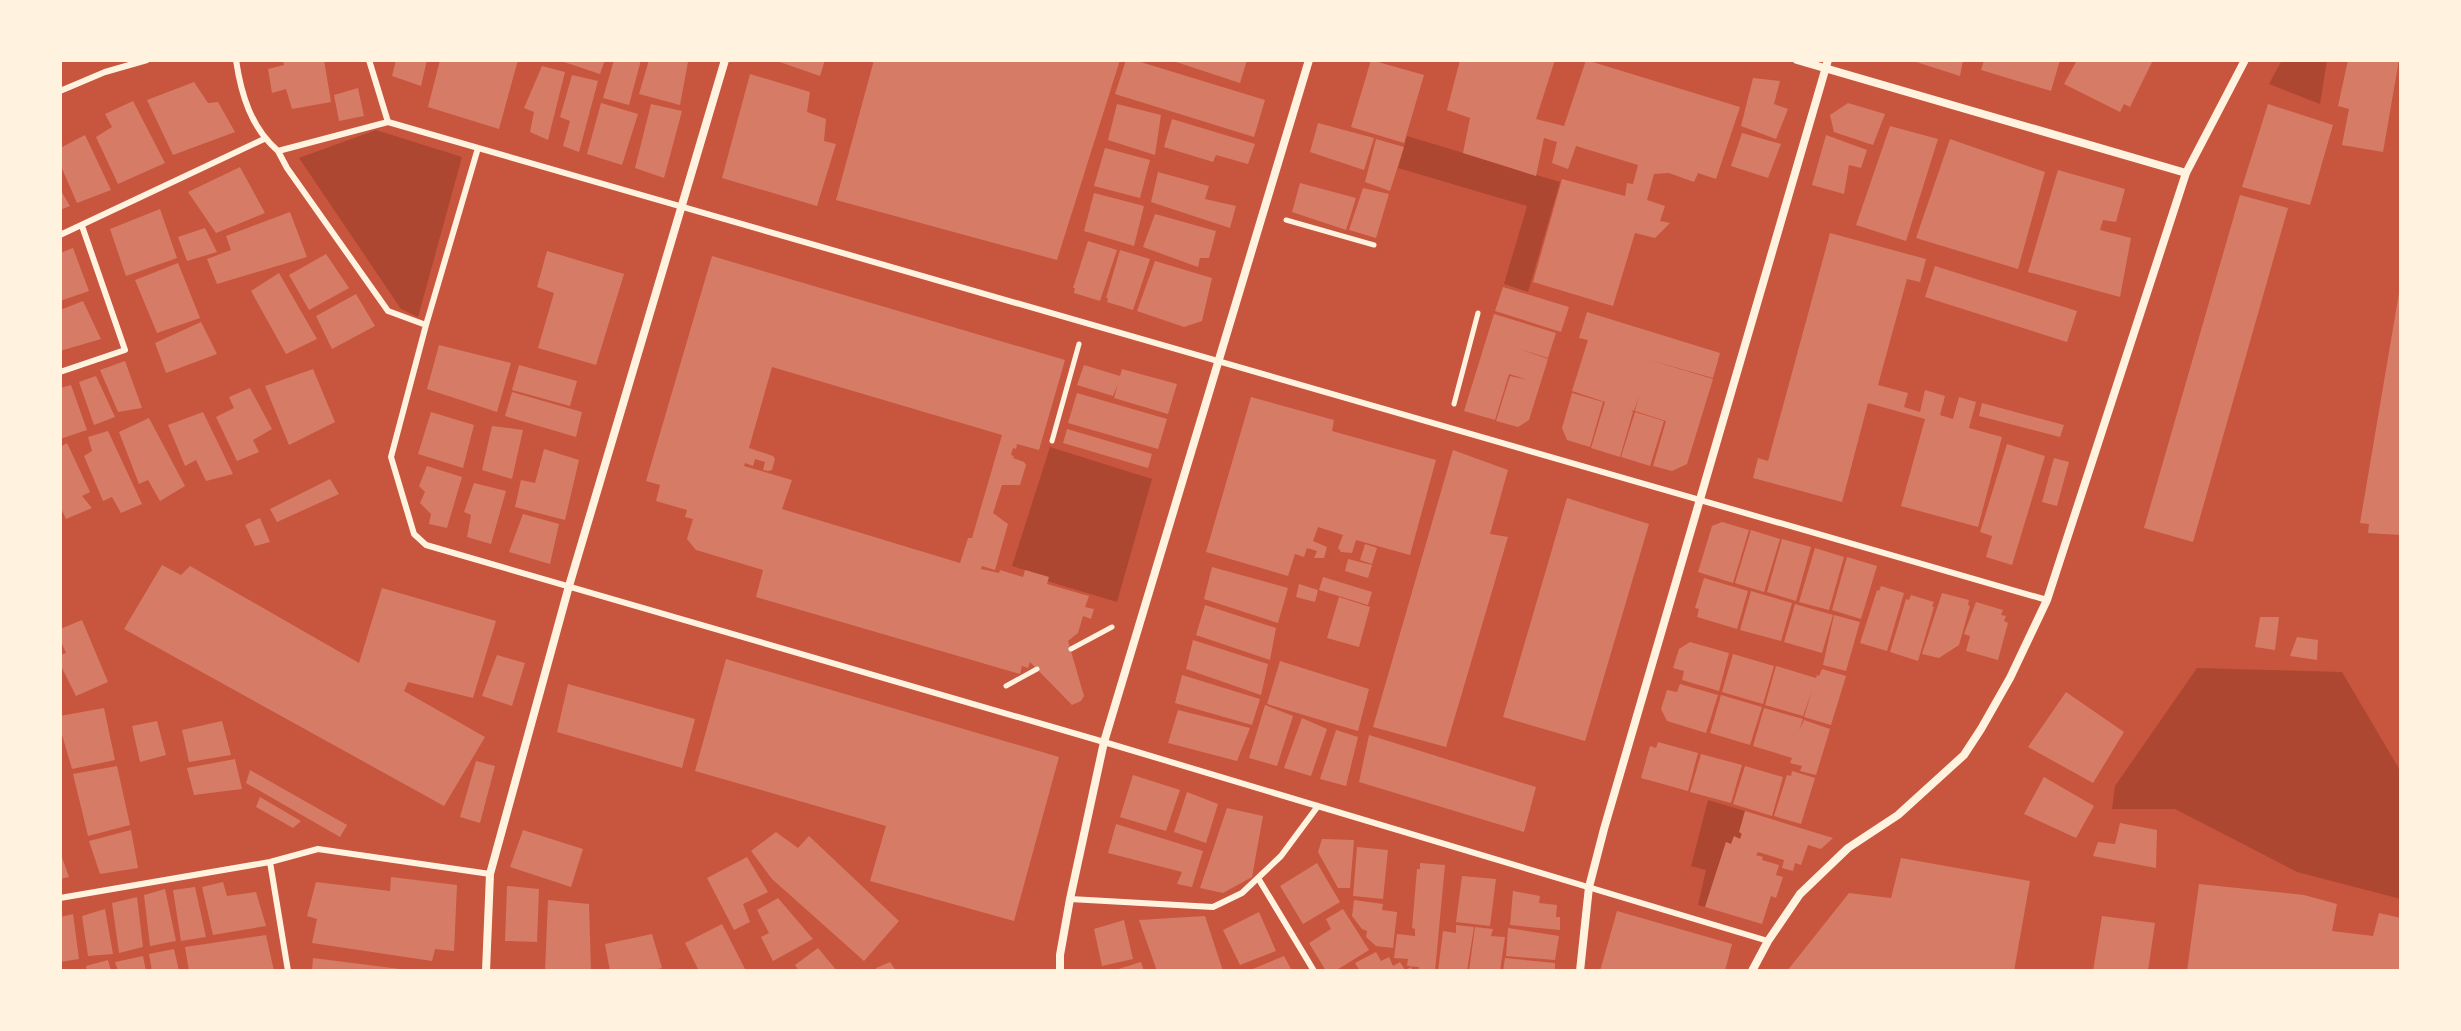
<svg xmlns="http://www.w3.org/2000/svg" width="2461" height="1031" font-family="Roboto,sans-serif">
<rect width="100%" height="100%" fill="#c8553d"/>
<path fill="#ae4732" d="M 2282,60 L 2327,60 L 2320,104 L 2269,84 Z
M 376,130 L 462,157 L 418,317 L 401,309 L 299,158 Z
M 1407,136 L 1560,182 L 1528,292 L 1504,284 L 1527,206 L 1398,168 Z
M 1050,447 L 1152,479 L 1117,602 L 1047,581 L 1048,577 L 1012,566 Z
M 2197,668 L 2342,672 L 2401,772 L 2401,899 L 2297,872 L 2175,809 L 2112,809 L 2115,786 Z
M 1708,800 L 1745,811 L 1740,839 L 1734,837 L 1731,844 L 1726,842 L 1705,907 L 1698,905 L 1706,870 L 1691,866 Z"/>
<path fill="#d67c66" fill-rule="evenodd" d="M 283,60 L 324,60 L 331,102 L 292,109 L 286,89 L 272,93 L 268,69 L 284,65 Z
M 396,60 L 427,60 L 421,86 L 392,76 Z
M 440,60 L 518,60 L 499,129 L 428,107 Z
M 558,60 L 605,60 L 600,74 Z
M 614,60 L 641,60 L 629,105 L 603,98 Z
M 649,60 L 688,62 L 680,105 L 639,94 Z
M 774,60 L 825,60 L 820,76 Z
M 874,60 L 1120,60 L 1057,260 L 836,200 Z
M 1126,60 L 1134,60 L 1265,100 L 1254,137 L 1115,94 Z
M 1170,60 L 1247,60 L 1240,83 Z
M 1371,60 L 1424,75 L 1404,143 L 1351,127 Z
M 1460,60 L 1555,60 L 1536,119 L 1564,126 L 1586,60 L 1740,107 L 1716,179 L 1698,173 L 1694,182 L 1669,173 L 1654,174 L 1647,200 L 1665,206 L 1660,221 L 1670,223 L 1655,238 L 1635,233 L 1613,306 L 1533,282 L 1562,179 L 1625,196 L 1627,183 L 1633,184 L 1638,165 L 1576,146 L 1568,169 L 1552,163 L 1557,142 L 1544,138 L 1536,176 L 1463,153 L 1470,118 L 1447,110 Z
M 1910,60 L 1963,60 L 1960,76 Z
M 1984,60 L 2060,60 L 2051,91 L 1981,70 Z
M 2077,60 L 2153,60 L 2130,107 L 2124,104 L 2120,112 L 2064,84 Z
M 2348,60 L 2399,60 L 2383,152 L 2342,145 L 2349,109 L 2338,106 Z
M 542,66 L 565,72 L 548,140 L 530,132 L 534,112 L 524,108 Z
M 750,74 L 810,92 L 807,112 L 826,119 L 824,141 L 836,144 L 817,206 L 722,178 Z
M 572,75 L 598,81 L 579,152 L 563,146 L 570,121 L 560,117 Z
M 1753,78 L 1780,81 L 1774,104 L 1788,109 L 1776,139 L 1741,126 Z
M 194,82 L 208,103 L 218,102 L 235,132 L 173,155 L 147,100 Z
M 358,88 L 364,116 L 339,121 L 334,95 Z
M 133,101 L 165,163 L 118,184 L 96,137 L 112,127 L 105,114 Z
M 601,103 L 638,114 L 622,165 L 587,154 Z
M 1848,103 L 1885,114 L 1873,145 L 1834,132 L 1830,115 Z
M 651,104 L 682,111 L 664,178 L 635,168 Z
M 1117,104 L 1161,115 L 1155,155 L 1108,140 Z
M 2268,104 L 2333,125 L 2310,205 L 2242,187 Z
M 1172,119 L 1255,144 L 1248,164 L 1216,155 L 1213,162 L 1164,147 Z
M 1318,123 L 1374,138 L 1364,170 L 1310,152 Z
M 1890,126 L 1938,139 L 1906,241 L 1856,225 Z
M 1742,133 L 1781,144 L 1768,178 L 1731,166 Z
M 85,135 L 111,190 L 77,203 L 60,164 L 60,148 Z
M 1826,135 L 1867,150 L 1861,168 L 1849,165 L 1844,194 L 1812,185 Z
M 1376,139 L 1404,147 L 1390,191 L 1365,182 Z
M 1950,139 L 2045,172 L 2018,269 L 1916,238 Z
M 1105,148 L 1150,160 L 1140,198 L 1094,186 Z
M 240,167 L 265,213 L 216,233 L 188,192 Z
M 2058,170 L 2125,189 L 2116,222 L 2103,220 L 2100,230 L 2131,238 L 2120,297 L 2028,272 Z
M 1158,172 L 1209,186 L 1205,199 L 1236,206 L 1230,228 L 1151,202 Z
M 1300,183 L 1356,198 L 1346,230 L 1292,212 Z
M 1363,188 L 1389,194 L 1376,238 L 1349,230 Z
M 60,189 L 70,206 L 60,210 Z
M 1094,193 L 1144,206 L 1134,246 L 1084,231 Z
M 2240,195 L 2288,208 L 2193,542 L 2144,528 Z
M 160,209 L 177,258 L 126,276 L 110,229 Z
M 290,212 L 307,257 L 217,284 L 207,259 L 231,250 L 226,236 Z
M 1155,214 L 1216,231 L 1209,258 L 1200,258 L 1198,267 L 1143,247 Z
M 205,228 L 217,252 L 187,261 L 178,237 Z
M 1830,233 L 1926,259 L 1920,282 L 1907,279 L 1878,385 L 1908,393 L 1904,407 L 1920,412 L 1925,390 L 1945,396 L 1940,415 L 1953,419 L 1959,397 L 1976,402 L 1969,428 L 2002,437 L 1978,527 L 1901,506 L 1925,419 L 1868,403 L 1842,502 L 1753,478 L 1758,458 L 1768,461 Z
M 1088,241 L 1117,250 L 1100,301 L 1074,293 L 1075,288 L 1073,288 Z
M 73,248 L 89,291 L 60,301 L 60,253 Z
M 1120,250 L 1150,259 L 1133,310 L 1107,302 L 1108,298 L 1106,298 Z
M 547,251 L 624,274 L 596,365 L 538,348 L 554,293 L 537,287 Z
M 326,254 L 349,288 L 309,310 L 289,275 Z
M 712,256 L 1065,360 L 1039,450 L 1017,444 L 1016,449 L 1013,448 L 1011,455 L 1014,456 L 1013,458 L 1024,462 L 1026,465 L 1020,485 L 1002,485 L 993,513 L 1008,524 L 995,570 L 982,566 L 981,569 L 999,573 L 1000,570 L 1023,577 L 1025,570 L 1049,577 L 1047,584 L 1089,596 L 1085,607 L 1094,609 L 1091,619 L 1083,616 L 1078,633 L 1068,641 L 1084,696 L 1081,701 L 1072,705 L 1030,662 L 1028,668 L 1022,666 L 1020,674 L 756,597 L 763,570 L 696,550 L 687,539 L 693,519 L 685,517 L 687,510 L 656,501 L 660,485 L 646,481 ZM 772,367 L 1002,435 L 972,538 L 968,538 L 960,563 L 782,509 L 792,480 L 744,466 L 745,463 L 753,466 L 755,459 L 765,462 L 763,470 L 768,471 L 772,470 L 775,459 L 773,456 L 749,448 Z
M 1155,261 L 1212,278 L 1202,321 L 1184,327 L 1137,311 Z
M 178,263 L 200,318 L 157,333 L 135,280 Z
M 1935,266 L 2077,311 L 2067,342 L 1925,297 Z
M 279,273 L 317,339 L 286,354 L 251,291 Z
M 1503,287 L 1569,307 L 1561,332 L 1495,311 Z
M 2399,293 L 2401,535 L 2368,533 L 2369,524 L 2360,523 Z
M 356,294 L 375,326 L 332,349 L 316,316 Z
M 83,301 L 101,339 L 60,351 L 60,310 Z
M 1587,312 L 1720,353 L 1713,378 L 1646,359 L 1713,379 L 1687,464 L 1672,471 L 1653,466 L 1666,421 L 1635,411 L 1639,395 L 1634,411 L 1631,410 L 1633,412 L 1620,457 L 1591,448 L 1605,402 L 1572,391 L 1588,340 L 1579,338 Z
M 1494,314 L 1556,333 L 1548,358 L 1520,349 L 1548,359 L 1529,420 L 1518,427 L 1496,421 L 1510,376 L 1528,380 L 1509,374 L 1495,420 L 1464,411 Z
M 201,322 L 217,354 L 166,373 L 155,343 Z
M 439,345 L 511,363 L 497,412 L 427,389 Z
M 125,361 L 142,408 L 118,412 L 100,370 Z
M 519,365 L 577,381 L 570,406 L 512,390 Z
M 1084,365 L 1120,376 L 1122,369 L 1177,384 L 1168,414 L 1114,398 L 1118,384 L 1113,396 L 1077,385 Z
M 313,369 L 335,422 L 289,445 L 265,386 Z
M 96,376 L 115,417 L 94,425 L 79,382 Z
M 71,385 L 87,430 L 60,439 L 60,388 Z
M 250,388 L 272,429 L 253,440 L 259,452 L 237,461 L 216,417 L 234,408 L 229,397 Z
M 512,392 L 582,412 L 576,437 L 505,416 Z
M 1077,393 L 1167,419 L 1158,449 L 1068,423 Z
M 1572,393 L 1603,402 L 1590,447 L 1567,440 L 1562,428 Z
M 1251,397 L 1334,420 L 1332,431 L 1436,460 L 1410,555 L 1356,540 L 1352,553 L 1341,552 L 1338,548 L 1343,535 L 1318,527 L 1313,541 L 1327,547 L 1324,558 L 1314,558 L 1317,551 L 1307,548 L 1304,557 L 1295,554 L 1288,576 L 1206,552 Z
M 1982,403 L 2064,425 L 2060,437 L 1979,416 Z
M 203,412 L 233,474 L 206,481 L 196,460 L 185,466 L 168,425 Z
M 431,412 L 474,425 L 463,468 L 418,454 Z
M 1635,412 L 1664,421 L 1650,466 L 1621,457 Z
M 149,418 L 185,486 L 160,501 L 148,480 L 139,484 L 119,432 Z
M 492,426 L 523,430 L 512,479 L 482,470 Z
M 1067,429 L 1152,454 L 1148,468 L 1063,443 Z
M 108,431 L 142,504 L 121,513 L 112,497 L 103,501 L 84,456 L 92,451 L 88,437 Z
M 67,443 L 90,492 L 82,496 L 92,508 L 66,519 L 60,506 L 60,447 Z
M 2007,444 L 2045,456 L 2012,565 L 1986,557 L 1992,536 L 1980,532 Z
M 544,449 L 579,460 L 565,520 L 515,507 L 521,480 L 535,483 Z
M 1453,450 L 1508,470 L 1490,534 L 1508,537 L 1446,747 L 1373,727 Z
M 2054,458 L 2069,462 L 2057,506 L 2042,502 Z
M 427,466 L 462,477 L 447,528 L 429,524 L 431,514 L 420,503 L 425,492 L 419,486 Z
M 330,479 L 339,494 L 277,522 L 270,509 Z
M 474,483 L 506,491 L 491,544 L 467,537 L 471,515 L 464,512 Z
M 1567,498 L 1649,524 L 1585,741 L 1503,717 Z
M 523,514 L 559,524 L 550,564 L 509,552 Z
M 260,518 L 270,542 L 255,546 L 245,525 Z
M 1722,522 L 1749,530 L 1733,583 L 1698,572 L 1712,526 Z
M 1751,530 L 1780,539 L 1764,592 L 1735,583 Z
M 1782,539 L 1811,547 L 1796,601 L 1767,592 Z
M 1365,544 L 1377,548 L 1372,564 L 1360,560 Z
M 1815,548 L 1844,557 L 1829,610 L 1799,602 Z
M 1847,557 L 1877,566 L 1861,619 L 1832,610 Z
M 1348,559 L 1372,565 L 1368,578 L 1345,571 Z
M 162,565 L 181,575 L 190,566 L 359,663 L 382,588 L 496,621 L 473,698 L 408,682 L 404,691 L 485,737 L 444,806 L 124,629 Z
M 1212,567 L 1288,588 L 1278,623 L 1204,599 Z
M 1323,577 L 1372,592 L 1368,605 L 1319,590 Z
M 1704,578 L 1748,591 L 1737,629 L 1697,617 L 1699,609 L 1695,608 Z
M 1299,584 L 1318,590 L 1315,602 L 1296,597 Z
M 1881,586 L 1904,593 L 1887,651 L 1860,643 L 1877,590 L 1879,591 Z
M 1751,591 L 1792,603 L 1781,641 L 1740,630 Z
M 1942,593 L 1969,600 L 1968,605 L 1970,606 L 1959,645 L 1939,658 L 1922,654 Z
M 1911,595 L 1934,602 L 1932,606 L 1934,607 L 1918,661 L 1890,652 L 1906,599 L 1909,600 Z
M 1339,597 L 1370,607 L 1359,647 L 1327,638 Z
M 1976,602 L 2003,610 L 2001,615 L 2006,616 L 2004,621 L 2008,623 L 1998,660 L 1966,651 L 1970,636 L 1964,634 Z
M 1795,604 L 1833,615 L 1822,653 L 1784,642 Z
M 1205,605 L 1276,628 L 1270,660 L 1196,635 Z
M 1834,615 L 1860,622 L 1846,671 L 1823,665 Z
M 2260,617 L 2279,617 L 2275,650 L 2255,647 Z
M 82,620 L 108,682 L 76,696 L 60,664 L 60,655 L 66,653 L 60,639 L 60,629 Z
M 2297,637 L 2318,640 L 2317,660 L 2290,656 Z
M 1193,640 L 1268,664 L 1261,695 L 1186,669 Z
M 1690,642 L 1729,653 L 1719,691 L 1682,680 L 1684,671 L 1673,668 L 1679,649 Z
M 1733,654 L 1774,666 L 1763,704 L 1722,692 Z
M 497,655 L 525,663 L 512,706 L 482,696 Z
M 726,659 L 1059,757 L 1014,921 L 870,881 L 886,826 L 695,771 Z
M 1280,661 L 1369,689 L 1358,731 L 1267,704 Z
M 1776,666 L 1816,678 L 1817,675 L 1819,676 L 1822,669 L 1846,676 L 1831,725 L 1804,717 L 1812,691 L 1803,716 L 1765,705 Z
M 1182,675 L 1260,699 L 1252,725 L 1175,703 Z
M 568,684 L 695,719 L 682,768 L 557,732 Z
M 1680,684 L 1718,695 L 1706,733 L 1667,721 L 1661,709 L 1667,690 L 1677,692 Z
M 2066,692 L 2124,732 L 2093,783 L 2028,747 Z
M 1721,695 L 1762,707 L 1750,745 L 1710,733 Z
M 1265,705 L 1293,716 L 1277,766 L 1249,758 Z
M 104,708 L 115,760 L 72,769 L 60,728 L 60,716 Z
M 1764,708 L 1803,719 L 1799,730 L 1804,720 L 1830,729 L 1816,775 L 1800,771 L 1802,766 L 1790,763 L 1792,758 L 1753,746 Z
M 1178,710 L 1250,728 L 1237,761 L 1168,743 Z
M 1302,718 L 1327,729 L 1311,776 L 1284,768 Z
M 157,721 L 166,755 L 140,762 L 132,726 Z
M 222,721 L 231,755 L 189,762 L 182,730 Z
M 1336,730 L 1358,737 L 1346,786 L 1320,779 Z
M 1369,735 L 1536,787 L 1524,832 L 1359,782 Z
M 1658,742 L 1698,753 L 1688,791 L 1641,778 L 1650,746 L 1656,748 Z
M 1701,754 L 1742,765 L 1731,803 L 1690,792 Z
M 235,759 L 242,789 L 194,795 L 187,768 Z
M 476,761 L 495,766 L 480,823 L 460,817 Z
M 117,766 L 130,825 L 88,836 L 73,774 Z
M 1745,766 L 1783,777 L 1772,816 L 1733,804 Z
M 250,770 L 347,825 L 340,837 L 246,783 Z
M 1792,771 L 1815,778 L 1801,824 L 1774,816 L 1787,775 L 1791,776 Z
M 1133,775 L 1180,790 L 1166,831 L 1120,817 Z
M 2044,777 L 2094,806 L 2076,838 L 2024,814 Z
M 1187,792 L 1218,804 L 1206,843 L 1174,832 Z
M 260,797 L 301,821 L 293,828 L 256,807 Z
M 1227,808 L 1263,816 L 1252,877 L 1223,893 L 1200,888 Z
M 1745,811 L 1833,838 L 1821,849 L 1808,845 L 1801,865 L 1795,863 L 1793,871 L 1782,868 L 1784,860 L 1758,852 L 1756,855 L 1763,857 L 1762,860 L 1779,865 L 1776,875 L 1783,877 L 1776,898 L 1771,896 L 1762,924 L 1705,907 L 1726,842 L 1731,844 L 1734,836 L 1740,839 L 1742,834 L 1739,832 Z
M 2120,823 L 2157,830 L 2156,868 L 2093,856 L 2098,842 L 2115,844 Z
M 1116,824 L 1203,851 L 1192,887 L 1177,884 L 1182,872 L 1108,853 Z
M 131,830 L 138,868 L 100,874 L 89,841 Z
M 523,830 L 583,849 L 571,887 L 510,867 Z
M 776,832 L 798,848 L 809,836 L 899,921 L 864,961 L 772,879 L 751,851 Z
M 1322,839 L 1354,840 L 1350,888 L 1338,888 L 1318,852 Z
M 1357,847 L 1388,850 L 1383,899 L 1353,896 Z
M 60,852 L 69,877 L 60,879 Z
M 747,857 L 768,892 L 743,904 L 750,922 L 734,930 L 707,878 Z
M 1901,858 L 2030,881 L 2014,971 L 1787,971 L 1849,893 L 1891,898 Z
M 1317,863 L 1340,902 L 1303,924 L 1280,886 Z
M 1420,863 L 1445,865 L 1435,971 L 1418,971 L 1419,967 L 1407,966 L 1408,959 L 1394,958 L 1397,934 L 1415,936 L 1415,929 L 1412,928 L 1417,869 L 1420,869 Z
M 1462,876 L 1496,879 L 1490,926 L 1456,922 Z
M 391,877 L 457,885 L 454,951 L 435,949 L 432,961 L 312,943 L 317,919 L 307,916 L 316,882 L 390,891 Z
M 223,882 L 227,896 L 256,892 L 266,926 L 213,935 L 202,887 Z
M 2199,884 L 2304,895 L 2337,904 L 2332,931 L 2373,936 L 2379,913 L 2401,918 L 2401,971 L 2187,971 Z
M 507,886 L 539,889 L 537,942 L 505,941 Z
M 195,887 L 206,937 L 181,941 L 173,890 Z
M 165,889 L 176,941 L 150,946 L 144,895 Z
M 1513,891 L 1540,896 L 1539,903 L 1557,905 L 1556,917 L 1560,917 L 1560,930 L 1510,925 Z
M 137,897 L 143,947 L 119,953 L 112,903 Z
M 778,898 L 813,939 L 773,961 L 761,937 L 769,933 L 757,910 Z
M 548,900 L 589,904 L 591,971 L 545,971 Z
M 1354,900 L 1383,904 L 1382,910 L 1397,912 L 1393,948 L 1376,946 L 1366,937 L 1367,931 L 1362,929 L 1352,916 Z
M 105,909 L 113,954 L 88,956 L 82,916 Z
M 1343,909 L 1369,950 L 1335,971 L 1326,971 L 1309,943 L 1331,929 L 1326,919 Z
M 1617,911 L 1732,944 L 1725,971 L 1600,971 Z
M 1259,912 L 1276,951 L 1240,965 L 1223,930 Z
M 73,914 L 79,959 L 60,962 L 60,917 Z
M 1205,916 L 1223,971 L 1157,971 L 1139,920 Z
M 2102,916 L 2155,923 L 2148,971 L 2093,971 Z
M 1124,920 L 1133,959 L 1102,966 L 1094,929 Z
M 722,924 L 746,971 L 699,971 L 685,943 Z
M 1456,925 L 1474,927 L 1467,971 L 1438,971 L 1443,931 L 1456,933 Z
M 1475,927 L 1493,929 L 1491,936 L 1505,937 L 1500,971 L 1469,971 Z
M 1508,928 L 1559,936 L 1555,960 L 1506,956 Z
M 652,934 L 662,968 L 648,971 L 610,971 L 605,944 Z
M 266,935 L 274,971 L 189,971 L 185,947 Z
M 818,948 L 837,971 L 799,971 L 795,965 Z
M 174,949 L 179,971 L 152,971 L 149,954 Z
M 1376,952 L 1381,961 L 1389,957 L 1393,966 L 1400,962 L 1405,970 L 1411,967 L 1413,971 L 1360,971 L 1355,963 Z
M 143,956 L 146,971 L 118,971 L 115,962 Z
M 1284,956 L 1292,971 L 1248,971 Z
M 313,958 L 400,969 L 400,971 L 312,971 Z
M 1505,958 L 1555,963 L 1555,971 L 1503,971 Z
M 108,960 L 111,971 L 87,971 L 86,966 Z
M 890,962 L 896,971 L 878,971 L 876,968 Z
M 1141,962 L 1144,971 L 1115,971 L 1115,970 Z"/>
<g fill="none" stroke-linecap="round" stroke-linejoin="round">
<path stroke="#fff3e0" stroke-width="5" d="M 1286,220 L 1374,245
M 1454,404 L 1478,313
M 1052,441 L 1079,344
M 1071,649 L 1112,627
M 1006,686 L 1037,669"/>
<path stroke="#fff3e0" stroke-width="6" d="M 236,60 C 241,94 251,128 278,151 L 388,122 L 2047,600
M 369,60 L 388,122
M 60,91 L 105,72 L 147,60
M 478,148 L 426,325 L 391,457 L 414,534 L 426,545 L 1104,742 L 1768,941
M 278,151 L 287,168 L 388,311 L 426,325
M 60,235 L 264,139
M 60,372 L 125,350 L 82,226
M 270,862 L 288,971
M 1258,878 L 1314,971
M 60,898 L 270,862 L 318,849 L 490,874
M 1070,899 L 1213,907 L 1242,893 L 1281,856 L 1318,806"/>
<path stroke="#fff3e0" stroke-width="8" d="M 1797,60 L 2186,173
M 486,971 L 490,874 L 569,586 L 725,60
M 1060,971 L 1060,955 L 1070,899 L 1104,742 L 1309,60
M 1580,971 L 1589,887 L 1604,829 L 1828,60
M 1752,971 L 1768,941 L 1800,894 L 1848,848 L 1898,815 L 1964,755 L 1981,729 L 2010,678 L 2047,600 L 2186,173 L 2245,60"/>
</g>
<rect width="2461" height="1031" fill="none" stroke="#fff3e0" stroke-width="124"/>
</svg>
